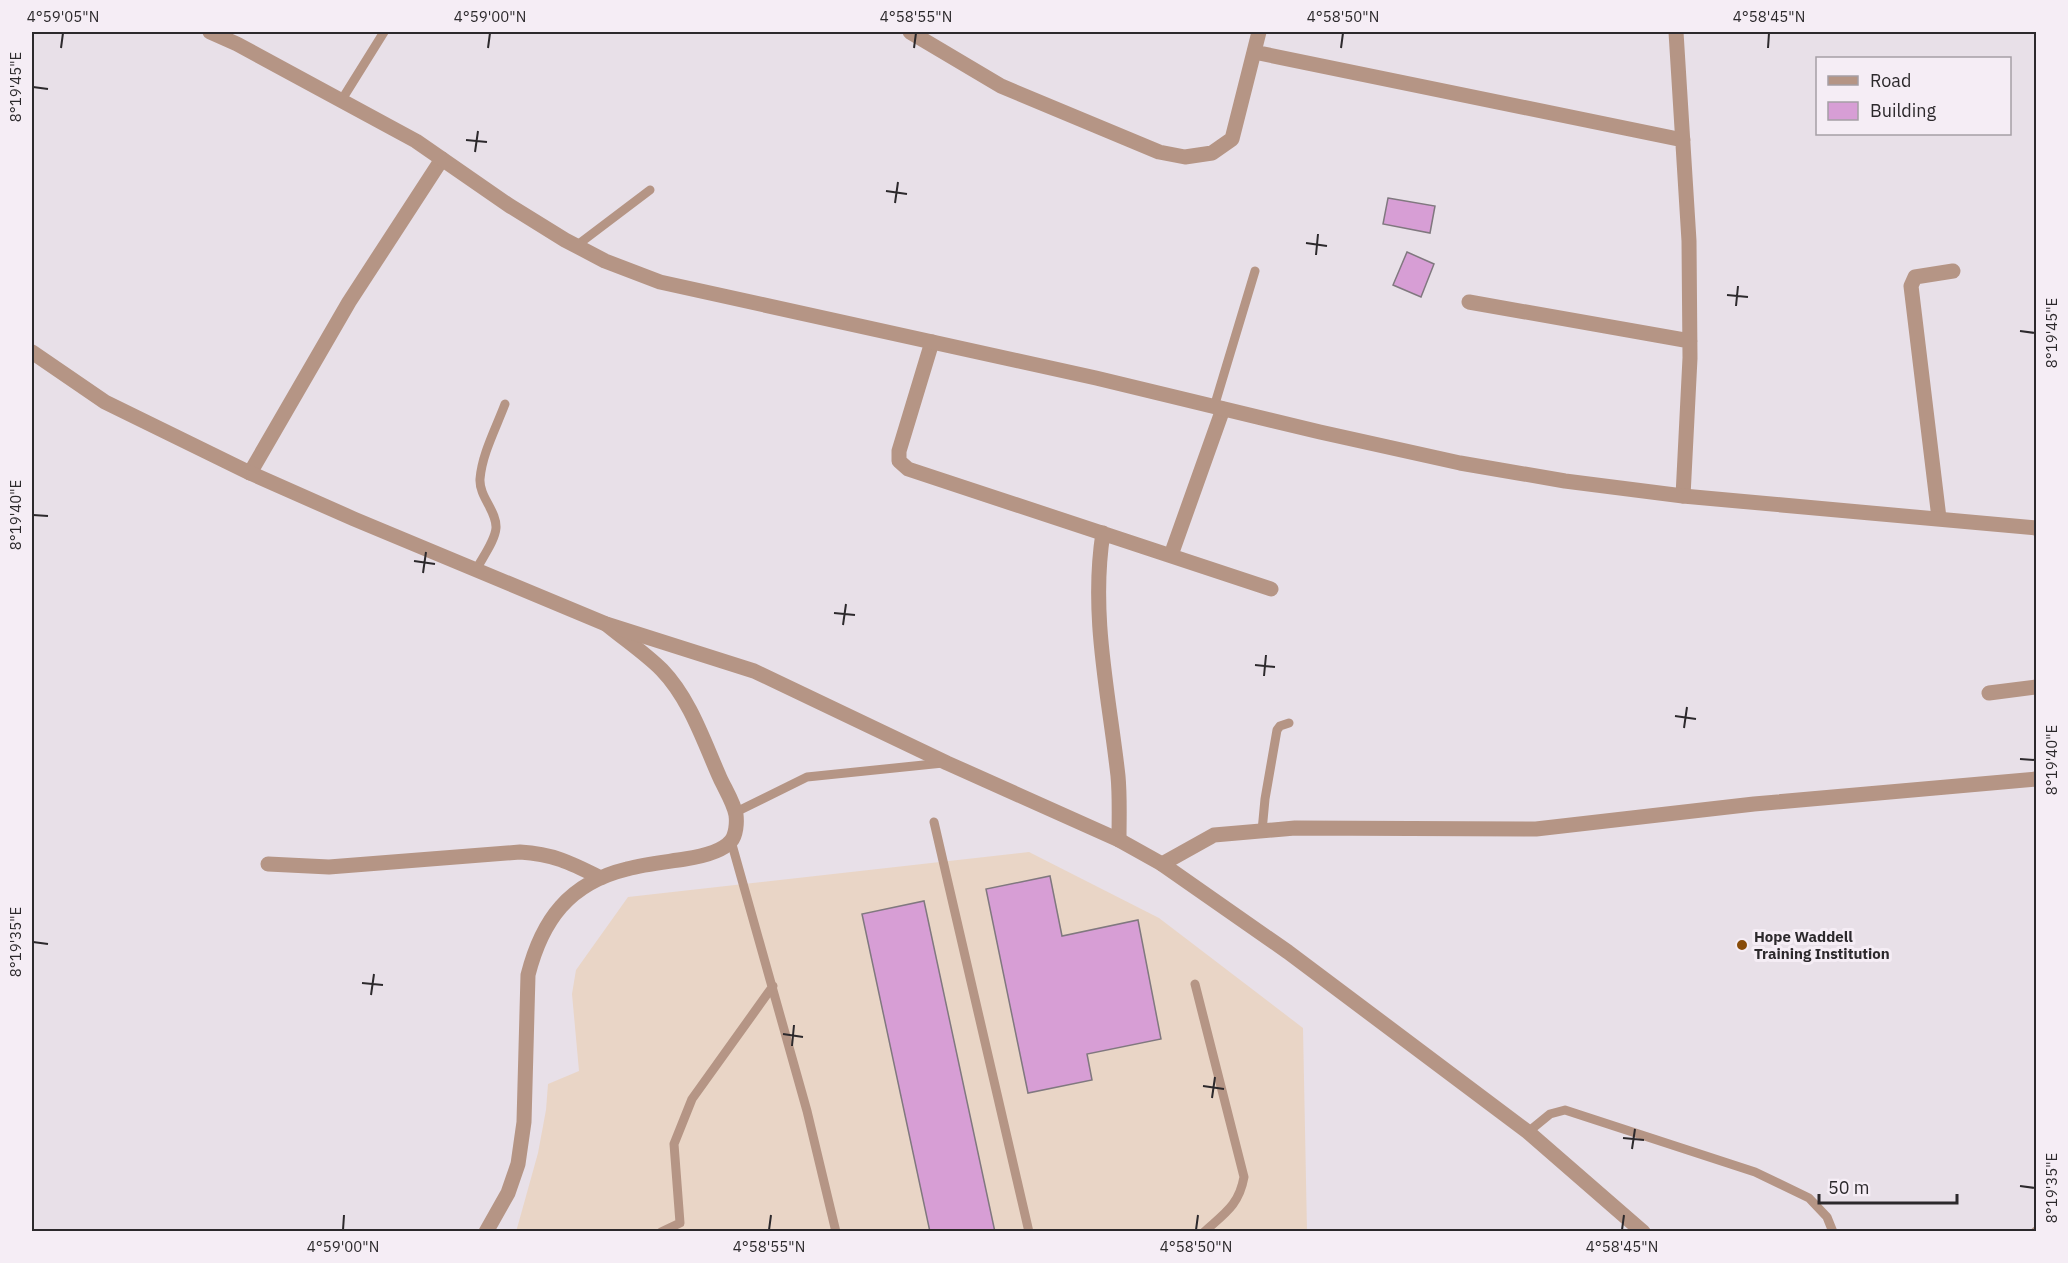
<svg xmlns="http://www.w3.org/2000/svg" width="2068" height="1263" font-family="'IBM Plex Sans',sans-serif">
<rect width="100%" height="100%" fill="#e8e0e8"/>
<path fill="#e9d5c6" d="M 1029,852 L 1159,918 L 1303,1028 L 1307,1231 L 516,1232 L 538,1153 L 546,1110 L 548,1084 L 579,1071 L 572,994 L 576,970 L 628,897 Z"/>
<path fill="#d79ed5" stroke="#80787f" stroke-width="1.5" d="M 1388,198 L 1435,206 L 1430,233 L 1383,224 Z
M 1407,252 L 1434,264 L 1421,297 L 1393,285 Z
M 1050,876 L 1062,936 L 1138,920 L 1161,1039 L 1087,1054 L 1092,1080 L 1028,1093 L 986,889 Z
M 924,901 L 995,1232 L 930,1232 L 862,914 Z"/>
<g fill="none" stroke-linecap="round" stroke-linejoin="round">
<path stroke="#b59585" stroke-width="9" d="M 341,101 L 384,32
M 576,246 L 650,190
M 1214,407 L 1255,271
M 476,570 C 482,558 495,541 496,528 C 497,511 479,497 480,479 C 482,454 496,428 505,404
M 736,812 L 807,777 L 943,763
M 934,822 L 1029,1232
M 1262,831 L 1265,799 L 1277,730 L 1280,726 L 1289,723
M 731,841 L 807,1111 L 836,1232
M 1195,984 L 1244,1177 C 1239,1205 1225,1213 1204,1232
M 1528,1132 L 1550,1114 L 1565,1110 L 1755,1172 L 1809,1198 L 1827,1217 L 1833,1232
M 661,1232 L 680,1223 L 674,1144 L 692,1099 L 773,986
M 2035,1232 L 2036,1231"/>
<path stroke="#b59585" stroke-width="15" d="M 910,32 L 1001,86 L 1159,152 L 1185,157 L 1212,153 L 1232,139 L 1259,32
M 1676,32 L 1689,241 L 1690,358 L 1683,496
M 1254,52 L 1683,140
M 1469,302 L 1690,341
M 932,342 L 899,451 L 899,461 L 908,469 L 1271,589
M 250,473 L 349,302 L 442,159
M 1939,518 L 1911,286 L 1915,277 L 1953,271
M 1103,533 C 1090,615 1109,695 1118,776 C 1120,797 1119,819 1119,840
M 1171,555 L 1223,409
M 1989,693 L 2036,687
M 268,864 L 329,867 L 520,852 C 554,854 571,863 601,878
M 1162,864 L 1214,835 L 1295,828 L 1536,829 L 1754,804 L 2036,779
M 486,1232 L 508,1193 L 518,1164 L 524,1122 L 528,975 C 542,920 569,883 627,869 C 645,864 666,862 685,859 C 698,857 722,852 731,841 C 736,835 737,823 736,815 C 734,803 725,789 720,778 C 704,742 690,699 662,670 C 645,653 624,639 606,624"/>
<path stroke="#b59585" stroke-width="15" d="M 210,32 L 237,44 L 416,141 L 510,206 L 565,240 L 605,261 L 660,282 L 1096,378 L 1320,432 L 1460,463 L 1565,481 L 1683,496 L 2036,528
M 32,352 L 105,402 L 250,473 L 354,519 L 606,624 L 754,671 L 947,763 L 1119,840 L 1162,864 L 1288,952 L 1528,1132 L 1643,1232"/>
</g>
<path fill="none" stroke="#2c292c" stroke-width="2" d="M 61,48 L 63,33M 488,48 L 490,33M 914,48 L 916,33M 1341,48 L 1343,33M 1768,48 L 1769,33M 33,87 L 48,89M 466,140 L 487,142M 475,152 L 478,131M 886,191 L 907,194M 895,203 L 898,182M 1306,243 L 1327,246M 1316,255 L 1318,234M 1727,295 L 1748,297M 1736,306 L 1738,286M 2020,331 L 2035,333M 33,515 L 48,516M 414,561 L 435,564M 423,573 L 426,552M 834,613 L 855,615M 843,625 L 846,604M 1255,665 L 1275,667M 1264,676 L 1266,655M 1675,716 L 1696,719M 1684,728 L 1687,707M 2020,759 L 2035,760M 33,942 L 48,944M 362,983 L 383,985M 371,995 L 374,974M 783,1034 L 803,1037M 792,1046 L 794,1025M 1203,1086 L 1224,1089M 1212,1098 L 1215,1077M 1623,1138 L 1644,1140M 1632,1149 L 1635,1129M 2020,1186 L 2035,1188M 343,1230 L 344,1215M 769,1230 L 771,1215M 1196,1230 L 1198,1215M 1622,1230 L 1624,1215"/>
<circle fill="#884c09" stroke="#f5edf5" stroke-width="2" cx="1742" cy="945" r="6"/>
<g text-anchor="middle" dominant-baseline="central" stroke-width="6" stroke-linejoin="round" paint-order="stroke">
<g font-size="15" font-weight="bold" fill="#2c292c" stroke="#f5edf5" text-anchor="start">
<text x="1754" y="936">Hope Waddell<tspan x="1754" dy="17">Training Institution</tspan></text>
</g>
</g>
<rect width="2068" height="1263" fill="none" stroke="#f5edf5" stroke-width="66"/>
<rect x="1816" y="57" width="195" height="78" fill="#f5edf5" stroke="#a59fa5" stroke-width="1.5"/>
<rect x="1828" y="76" width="30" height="9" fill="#b59585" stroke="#a59fa5" stroke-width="1.5"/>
<text x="1870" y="87" font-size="18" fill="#2c292c">Road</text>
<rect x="1828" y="102" width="30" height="18" fill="#d79ed5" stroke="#a59fa5" stroke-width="1.5"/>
<text x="1870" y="117" font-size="18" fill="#2c292c">Building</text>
<path d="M1819 1194v9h138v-9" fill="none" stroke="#2c292c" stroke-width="3"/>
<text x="1828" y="1194" font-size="18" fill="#2c292c" stroke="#f5edf5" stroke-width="4.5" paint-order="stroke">50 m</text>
<rect x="33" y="33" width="2002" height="1197" fill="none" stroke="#2c292c" stroke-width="2"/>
<g font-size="15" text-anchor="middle" fill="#2c292c">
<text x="63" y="22">4°59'05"N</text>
<text x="490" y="22">4°59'00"N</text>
<text x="916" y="22">4°58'55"N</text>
<text x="1343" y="22">4°58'50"N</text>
<text x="1769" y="22">4°58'45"N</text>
<text transform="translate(16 87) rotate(-90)" y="5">8°19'45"E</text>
<text transform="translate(2052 333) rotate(-90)" y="5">8°19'45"E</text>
<text transform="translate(16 515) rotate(-90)" y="5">8°19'40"E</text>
<text transform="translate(2052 760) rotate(-90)" y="5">8°19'40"E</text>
<text transform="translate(16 942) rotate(-90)" y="5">8°19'35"E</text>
<text transform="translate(2052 1188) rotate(-90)" y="5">8°19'35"E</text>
<text x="343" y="1252">4°59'00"N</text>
<text x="769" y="1252">4°58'55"N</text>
<text x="1196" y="1252">4°58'50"N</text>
<text x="1622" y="1252">4°58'45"N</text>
</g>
</svg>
